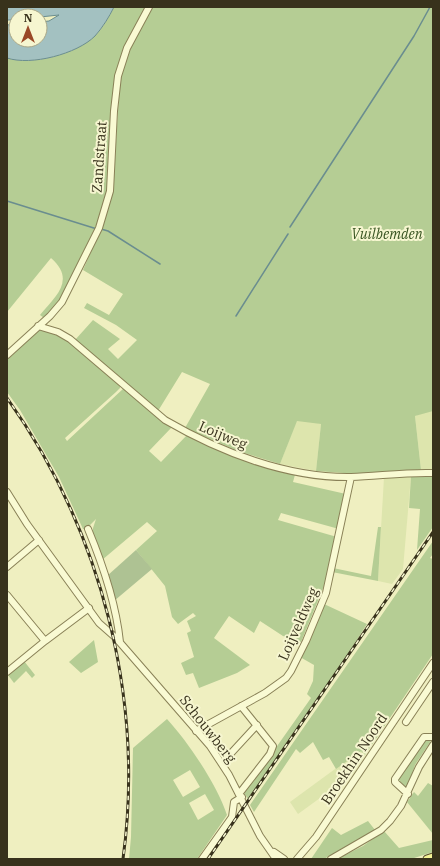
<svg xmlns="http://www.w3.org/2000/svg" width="440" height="866" font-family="'IBM Plex Serif',serif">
<rect width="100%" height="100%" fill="#efefc0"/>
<path fill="#dde5ad" d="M 433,409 L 433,470 L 421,470 L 415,416 Z
M 298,417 L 321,424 L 316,471 L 280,464 Z
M 411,476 L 403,569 L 392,584 L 378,581 L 384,477 Z
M 361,750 L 365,755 L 353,774 L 298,814 L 290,802 Z"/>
<path fill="#b5cd94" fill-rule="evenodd" d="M 114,7 L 146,7 C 133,31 118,56 114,84 C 111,104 112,127 111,148 L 109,147 L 108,188 L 97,226 L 58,303 L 44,318 L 40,315 C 56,296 76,280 51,258 L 7,312 L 7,58 C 32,66 76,54 95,36 C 103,28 109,17 114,7 Z
M 151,7 L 433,7 L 433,411 L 415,416 L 421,470 L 358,474 L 316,471 L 321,424 L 297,421 L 280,464 L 238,451 L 185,428 L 210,384 L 182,372 L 158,411 L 75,340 L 93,320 L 120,339 L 108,349 L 118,359 L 137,340 L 116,325 L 84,308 L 87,303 L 109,315 L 123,294 L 83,270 L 104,222 L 113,190 L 120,79 L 134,38 Z
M 41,330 L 58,335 L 69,340 L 120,384 L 120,388 L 116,392 L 65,438 L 67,441 L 124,388 L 172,427 L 149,451 L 161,462 L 188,434 L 246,459 L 296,471 L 293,482 L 346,494 L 339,529 L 281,513 L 278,520 L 337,537 L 324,586 L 301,642 L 283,636 L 260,621 L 254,633 L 229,616 L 214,638 L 250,665 L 237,673 L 199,688 L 193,673 L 186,675 L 181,663 L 194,657 L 187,633 L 191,631 L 187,621 L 196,616 L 193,613 L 178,624 L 172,617 L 165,586 L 136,550 L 157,531 L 147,522 L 102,560 L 93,536 L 93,528 L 96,519 L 86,529 L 83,529 L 59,477 L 20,410 L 7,392 L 7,357 L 37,331 Z
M 433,475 L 433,527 L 417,550 L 420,509 L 409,508 L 411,476 Z
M 378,527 L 381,527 L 378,581 L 332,572 L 333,568 L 371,576 Z
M 433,541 L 433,554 L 430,558 L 433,559 L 433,654 L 365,755 L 361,751 L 336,769 L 329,757 L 323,760 L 313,742 L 300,753 L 296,749 L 254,812 L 250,805 Z
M 324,604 L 367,624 L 336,673 L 248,799 L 244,793 L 311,698 L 307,694 L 313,681 L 314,665 L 300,657 Z
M 94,640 L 98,662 L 81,673 L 69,662 Z
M 24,661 L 35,675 L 32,678 L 26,671 L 14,683 L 8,675 Z
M 167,719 C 189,743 217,785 227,815 L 197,859 L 129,859 L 131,837 L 133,748 ZM 190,770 L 200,787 L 183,797 L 173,780 ZM 205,794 L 214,810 L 198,820 L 189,803 Z
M 425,739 L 432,739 L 415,765 L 407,790 L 398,779 Z
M 428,783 L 433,786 L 433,834 L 407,802 L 414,792 L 418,796 Z
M 368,821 L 375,830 L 324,859 L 311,859 L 332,828 L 341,835 Z
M 384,831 L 399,848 L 433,840 L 433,852 L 411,859 L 337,859 L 363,846 Z"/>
<path fill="#aec293" d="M 136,550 L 152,569 L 114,601 L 107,576 Z"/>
<path fill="#a3c1c1" stroke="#6a8d8f" d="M 7,7 L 114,7 C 109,17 103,27 95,36 C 77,54 31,66 7,58 L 7,25 L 16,24 L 16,40 L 40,40 L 40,22 L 49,21 L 59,15 L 40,17 L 40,16 L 16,16 L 16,20 L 7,20 Z"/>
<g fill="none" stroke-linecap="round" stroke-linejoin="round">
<path stroke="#6a8d8f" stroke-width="1.5" d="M 7,201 L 97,229
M 290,227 L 414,36 L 430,7
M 101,229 L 108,231 L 160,264
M 236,316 L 288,234"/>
<defs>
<path id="minor" d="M 38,326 L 58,332 L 70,339 L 165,420 C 220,452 287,478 351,477 C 379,476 406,472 433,473
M 7,355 L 50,316 L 62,302 L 99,228 L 110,191 L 114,111 L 118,76 L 127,48 L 149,7
M 7,492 L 27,524 L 99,623 L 116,638 L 210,746 L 229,775 L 260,836 L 276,859
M 88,529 C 103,565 116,603 120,642
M 7,567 L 39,540
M 7,595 L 45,641
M 7,672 L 45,641 L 89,608
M 406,722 L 433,682
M 196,731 L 265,693 L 286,678 L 291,671 L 306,641 L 326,593 L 351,477
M 222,763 L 257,725
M 239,794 L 270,754 L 273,746 L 241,706
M 408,794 L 395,782 L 395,779 L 424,737 L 433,737
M 274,852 L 284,859
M 202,859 L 232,817 L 234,802 L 242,797
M 297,859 L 316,837 L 433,663
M 331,859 L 381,830 L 390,821 L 401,806 L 419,767 L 433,745"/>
<path id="major" d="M 427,859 L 433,857"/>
</defs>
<use href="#minor" stroke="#898157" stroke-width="8"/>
<use href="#major" stroke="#564c2c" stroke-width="9"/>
<use href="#minor" stroke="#f9fad3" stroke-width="6"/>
<use href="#major" stroke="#f4f396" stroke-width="7"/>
<defs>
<path id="rail" d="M 7,398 C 101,530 145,698 123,859
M 208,859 L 433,532"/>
</defs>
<use href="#rail" stroke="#38321c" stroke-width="3"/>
<use href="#rail" stroke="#f6f6d0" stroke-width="1.5" stroke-dasharray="4.5" stroke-linecap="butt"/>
</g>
<g text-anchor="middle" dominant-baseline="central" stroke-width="4" stroke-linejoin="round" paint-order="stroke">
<g font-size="14" fill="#38321c" stroke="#f6f6d0">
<text transform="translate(99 157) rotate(-86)">Zandstraat</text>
<text transform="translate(223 435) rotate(23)">Loijweg</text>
<text transform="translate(298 624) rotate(-66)">Loijveldweg</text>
<text transform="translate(208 729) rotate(52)">Schouwberg</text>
<text transform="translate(354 759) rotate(-56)">Broekhin Noord</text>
</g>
<g font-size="14" font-style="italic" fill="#395522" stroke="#f6f6d0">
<text x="387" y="234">Vuilbemden</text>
</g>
</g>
<rect width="440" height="866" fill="none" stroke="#38321c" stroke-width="16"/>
<g transform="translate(28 28)"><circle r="19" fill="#f6f6d0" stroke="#aaa888"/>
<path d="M0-3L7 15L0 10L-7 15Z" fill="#994826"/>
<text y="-6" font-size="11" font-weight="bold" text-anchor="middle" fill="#38321c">N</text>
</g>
</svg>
